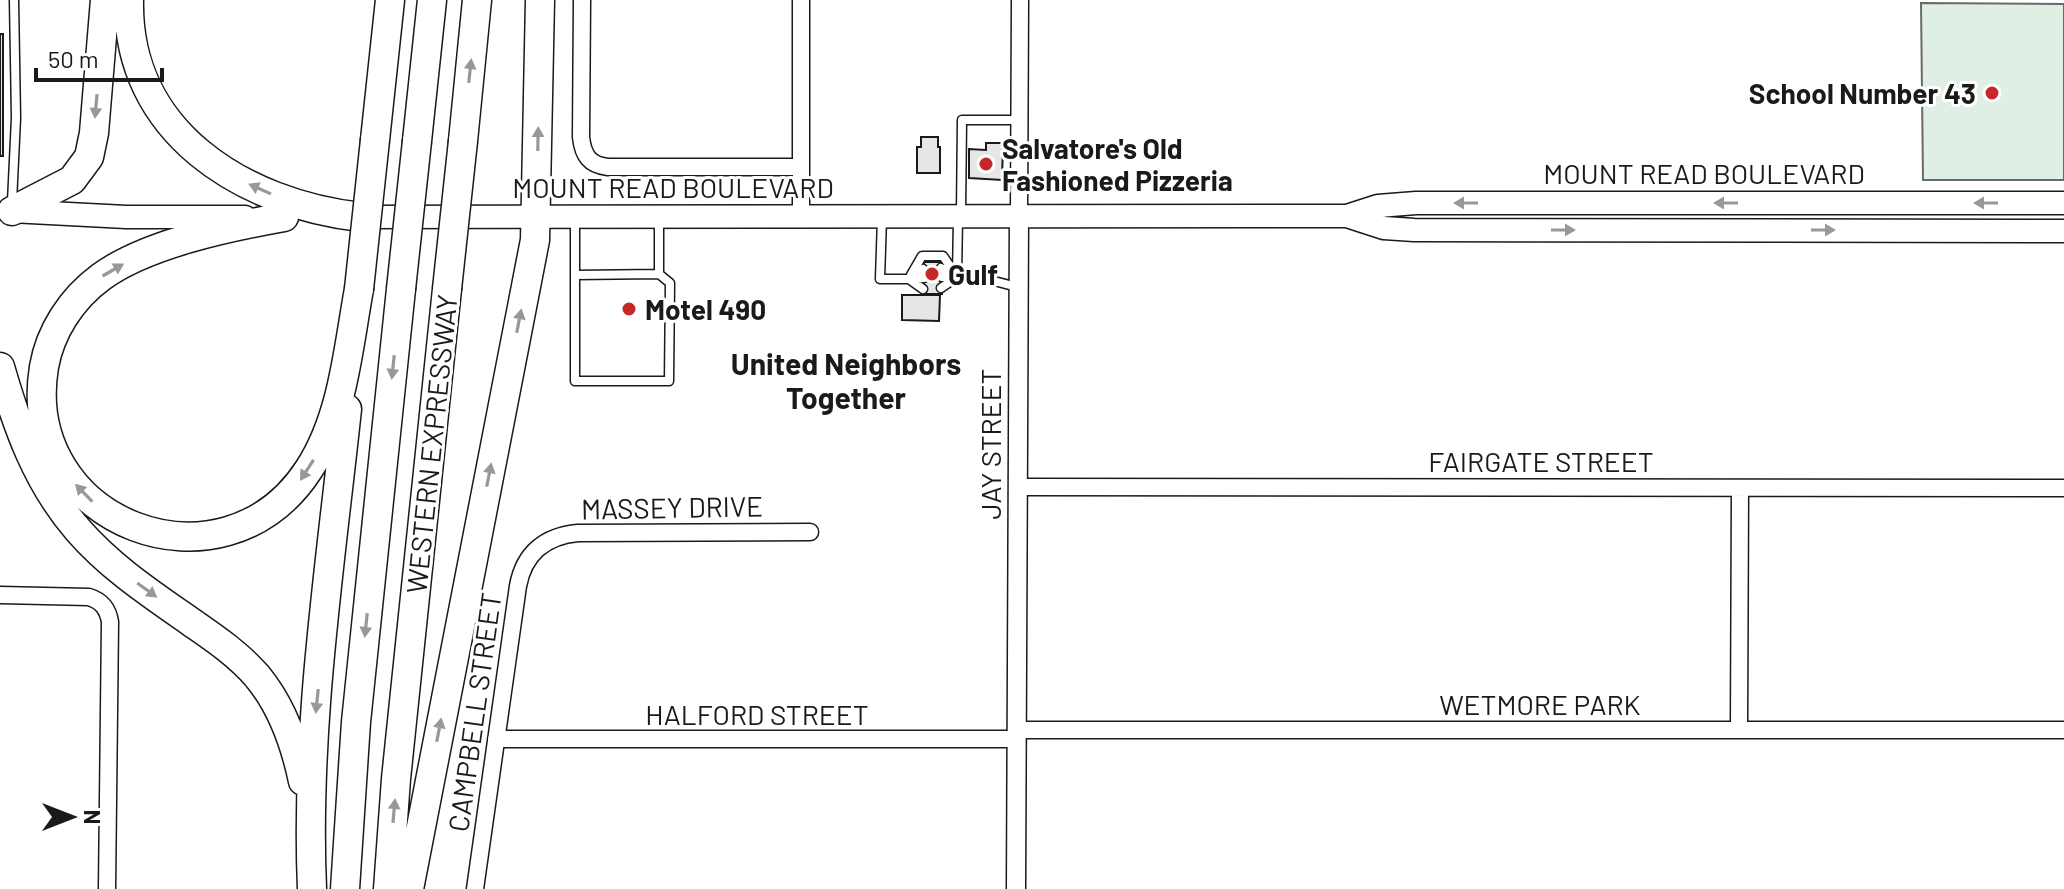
<svg xmlns="http://www.w3.org/2000/svg" width="2064" height="889" font-family="Barlow,sans-serif">
<rect width="100%" height="100%" fill="#fff"/>
<path fill="#e0efe3" stroke="#6a6a6a" stroke-width="2" d="M 1921,3 L 2064,4 L 2064,180 L 1923,180 Z"/>
<path fill="#e6e6e6" stroke="#1a1a1a" stroke-width="2" d="M 0,34 L 3,34 L 3,156 L 0,156 Z
M 921,137 L 938,137 L 938,147 L 940,147 L 940,173 L 917,173 L 917,147 L 921,147 Z
M 986,143 L 1003,143 L 1002,180 L 969,178 L 969,149 L 986,150 Z
M 924,262 L 943,262 L 942,294 L 923,294 Z
M 902,295 L 940,295 L 939,321 L 902,320 Z"/>
<g fill="none" stroke-linecap="round" stroke-linejoin="round">
<defs>
<path id="service" d="M 12,202 L 16,118 L 14,0
M 961,213 L 962,120 L 1019,120
M 575,217 L 575,381 L 669,381 L 670,283 L 659,274 L 659,217
M 882,218 L 880,279 L 909,279 L 923,269
M 941,268 L 957,277 L 975,276 L 1017,287
M 575,275 L 659,274
M 911,275 L 922,256 L 943,256 L 956,275
M 957,276 L 958,218
M 941,288 L 957,277 L 942,277
M 923,289 L 909,279 L 924,278"/>
<path id="minor" d="M 582,0 L 581,137 C 583,155 589,165 608,167 L 801,167
M 1019,216 L 1020,0
M 801,217 L 801,0
M 1018,487 L 2064,488
M 0,595 L 89,597 C 102,601 108,609 110,622 L 107,889
M 1017,730 L 2064,730
M 1739,730 L 1740,488
M 496,739 L 1017,739
M 475,889 L 518,586 C 524,553 545,536 578,533 L 810,532"/>
<path id="tertiary" d="M 1016,889 L 1019,216"/>
<path id="secondary" d="M 11,211 L 126,217 L 245,217
M 1347,216 L 1378,206 L 1416,203 L 2064,203
M 351,217 L 1347,216 L 1384,228 L 1414,230 L 2064,231"/>
<path id="motorway" d="M 129,0 C 126,132 243,204 361,217
M 375,140 L 390,0
M 417,141 L 432,0
M 463,141 L 477,0
M 12,211 L 72,180 L 89,157 L 94,133 L 105,0
M 284,217 C 228,227 146,244 101,277 C 71,299 50,332 44,367 C 18,523 223,602 309,469 C 343,417 348,349 359,289
M 0,367 C 17,426 37,483 78,530 C 110,567 151,594 191,622 C 214,638 238,654 257,676 C 282,706 295,743 303,781
M 312,889 C 305,729 330,568 347,409
M 345,889 L 356,722 L 401,289
M 388,889 L 396,779 L 447,289
M 409,889 L 535,240 L 540,0"/>
</defs>
<use href="#service" stroke="#1a1a1a" stroke-width="11"/>
<use href="#minor" stroke="#1a1a1a" stroke-width="19"/>
<use href="#tertiary" stroke="#1a1a1a" stroke-width="21"/>
<use href="#secondary" stroke="#1a1a1a" stroke-width="25"/>
<use href="#motorway" stroke="#1a1a1a" stroke-width="31"/>
<use href="#service" stroke="#fff" stroke-width="8"/>
<use href="#minor" stroke="#fff" stroke-width="16"/>
<use href="#tertiary" stroke="#fff" stroke-width="18"/>
<use href="#secondary" stroke="#fff" stroke-width="22"/>
<use href="#motorway" stroke="#fff" stroke-width="28"/>
<defs>
<path id="motorway-bridge" d="M 359,289 L 375,140
M 401,289 L 417,141
M 447,289 L 463,141"/>
</defs>
<use href="#motorway-bridge" stroke="#1a1a1a" stroke-width="31" stroke-linecap="butt"/>
<use href="#motorway-bridge" stroke="#fff" stroke-width="28"/>
</g>
<defs><path id="oneway-solid" d="M-6-.8H1V-3.2L6.5 0L1 3.2V.8H-6Z" transform="scale(2)"/></defs>
<g fill="#989898">
<use href="#oneway-solid" transform="translate(470 71) rotate(-84)"/>
<use href="#oneway-solid" transform="translate(96 106) rotate(95)"/>
<use href="#oneway-solid" transform="translate(538 139) rotate(-89)"/>
<use href="#oneway-solid" transform="translate(260 189) rotate(-156)"/>
<use href="#oneway-solid" transform="translate(1466 203) rotate(180)"/>
<use href="#oneway-solid" transform="translate(1726 203) rotate(180)"/>
<use href="#oneway-solid" transform="translate(1986 203) rotate(180)"/>
<use href="#oneway-solid" transform="translate(1563 230)"/>
<use href="#oneway-solid" transform="translate(1823 230)"/>
<use href="#oneway-solid" transform="translate(113 270) rotate(-30)"/>
<use href="#oneway-solid" transform="translate(519 321) rotate(-79)"/>
<use href="#oneway-solid" transform="translate(393 367) rotate(96)"/>
<use href="#oneway-solid" transform="translate(307 470) rotate(123)"/>
<use href="#oneway-solid" transform="translate(489 475) rotate(-79)"/>
<use href="#oneway-solid" transform="translate(84 493) rotate(-134)"/>
<use href="#oneway-solid" transform="translate(147 590) rotate(36)"/>
<use href="#oneway-solid" transform="translate(366 625) rotate(96)"/>
<use href="#oneway-solid" transform="translate(317 701) rotate(96)"/>
<use href="#oneway-solid" transform="translate(439 730) rotate(-79)"/>
<use href="#oneway-solid" transform="translate(394 811) rotate(-85)"/>
</g>
<g fill="#c62828" stroke="#fff" stroke-width="3">
<circle cx="1992" cy="93" r="8"/>
<circle cx="986" cy="164" r="8"/>
<circle cx="932" cy="274" r="8"/>
<circle cx="629" cy="309" r="8"/>
</g>
<g text-anchor="middle" dominant-baseline="central" stroke-width="6" stroke-linejoin="round" paint-order="stroke">
<g font-size="28" font-weight="bold" fill="#1a1a1a" stroke="#fff" text-anchor="start">
<text x="1976" y="93" text-anchor="end">School Number 43</text>
<text x="1002" y="148">Salvatore's Old<tspan x="1002" dy="32">Fashioned Pizzeria</tspan></text>
<text x="948" y="274">Gulf</text>
<text x="645" y="309">Motel 490</text>
</g>
<g font-size="28" fill="#1a1a1a" stroke="#fff">
<text x="1704" y="173">MOUNT READ BOULEVARD</text>
<text x="673" y="187">MOUNT READ BOULEVARD</text>
<text transform="translate(431 444) rotate(-84)">WESTERN EXPRESSWAY</text>
<text transform="translate(990 444) rotate(-90)">JAY STREET</text>
<text x="1541" y="461">FAIRGATE STREET</text>
<text transform="translate(672 507) rotate(-1)">MASSEY DRIVE</text>
<text x="1540" y="704">WETMORE PARK</text>
<text transform="translate(474 712) rotate(-82)">CAMPBELL STREET</text>
<text x="757" y="714">HALFORD STREET</text>
</g>
<g font-size="30" font-weight="bold" fill="#1a1a1a" stroke="#fff">
<text x="846" y="363">United Neighbors<tspan x="846" dy="34">Together</tspan></text>
</g>
</g>
<g transform="translate(72 817) rotate(90)" stroke="#ffffff" stroke-width="6" paint-order="stroke">
<path d="M0-6L14 30L0 20L-14 30Z" fill="#1a1a1a"/>
<text y="-12" font-size="22" font-weight="bold" text-anchor="middle" fill="#1a1a1a">N</text>
</g>
<path d="M36 68v12h126v-12" fill="none" stroke="#1a1a1a" stroke-width="4"/>
<text x="48" y="68" font-size="24" fill="#1a1a1a" stroke="#ffffff" stroke-width="6" paint-order="stroke">50 m</text>
</svg>
